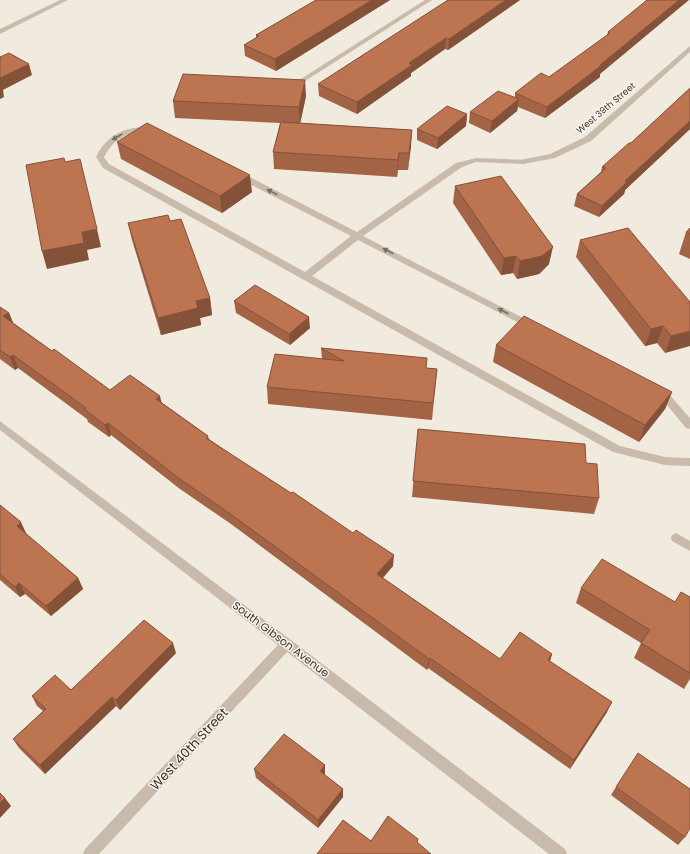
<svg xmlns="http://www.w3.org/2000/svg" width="690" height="854" font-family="Poppins,sans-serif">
<rect width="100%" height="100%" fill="#f1eadf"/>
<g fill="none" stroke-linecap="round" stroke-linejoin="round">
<path fill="#c9bbac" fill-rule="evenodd" d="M 141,127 L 148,128 L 152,130 C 148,133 144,132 140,132 C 123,133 111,143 104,157 L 109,164 L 305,272 L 351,236 L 236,177 L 236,173 L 242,173 L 357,232 L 456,163 L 476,158 L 526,160 L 527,162 L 523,164 L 476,162 L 462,167 L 363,236 L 535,324 L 537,326 L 535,328 L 529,328 L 358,240 L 312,276 L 620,446 L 665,457 L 690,458 L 690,466 L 665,465 L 613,452 L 103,168 L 96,157 C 105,138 120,129 141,127 Z
M 658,388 L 668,393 L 690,418 L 690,429 L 686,428 L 662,399 L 653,392 L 655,389 Z
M 676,533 L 690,541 L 690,551 L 672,541 L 671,538 L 672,535 Z"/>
<path fill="#c9bbac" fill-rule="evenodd" d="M 60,0 L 68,0 L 0,34 L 0,29 Z
M 425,0 L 432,0 L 302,83 L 296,82 Z
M 690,46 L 690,52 L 591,141 L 555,158 L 523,164 L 519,162 L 520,160 L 550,154 L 585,137 Z
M 0,421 L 291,640 L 565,849 L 567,854 L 549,854 L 287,652 L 99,854 L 83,854 L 85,849 L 278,645 L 0,430 Z"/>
</g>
<path fill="#a36446" d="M 316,0 L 390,0 L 276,71 L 245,56 L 244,45 L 256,38 L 256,35 Z
M 448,0 L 520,0 L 448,50 L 445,49 L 411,73 L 411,76 L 357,114 L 319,96 L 318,84 Z
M 647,0 L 600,74 L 600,77 L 545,118 L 518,107 L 517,111 L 490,133 L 469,123 L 470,112 L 515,97 L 515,93 L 549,77 L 607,35 L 608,32 Z
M 690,88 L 690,129 L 625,190 L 624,194 L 599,217 L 574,206 L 577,194 L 601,172 L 602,167 L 631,143 Z
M 306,96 L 300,123 L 412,130 L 408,170 L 398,170 L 397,177 L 274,169 L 273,152 L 280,123 L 175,118 L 173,101 Z
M 467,114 L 466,126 L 437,149 L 417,140 L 417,129 Z
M 117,142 L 252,192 L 222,213 L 121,159 Z
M 455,186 L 549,264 L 539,274 L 517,279 L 513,273 L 501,275 L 453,203 Z
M 170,221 L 210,298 L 212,315 L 200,318 L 201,325 L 161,335 L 132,240 L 128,223 Z
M 690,228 L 690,259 L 679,254 L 686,232 Z
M 580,240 L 690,302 L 665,353 L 657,343 L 645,346 L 576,257 Z
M 234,301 L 310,328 L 290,345 L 236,313 Z
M 0,307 L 9,313 L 13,323 L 52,351 L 110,390 L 161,402 L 208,436 L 209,439 L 393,566 L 383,578 L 500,659 L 552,654 L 550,661 L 607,712 L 570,769 L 428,668 L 427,670 L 231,524 L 180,489 L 111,435 L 109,437 L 88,422 L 87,419 L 18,368 L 15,370 L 0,359 Z
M 496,345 L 672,392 L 665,409 L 639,442 L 493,362 Z
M 321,348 L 426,368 L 437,369 L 432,420 L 268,404 L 267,387 L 322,359 Z
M 418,429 L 586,463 L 599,498 L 594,514 L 412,497 Z
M 0,505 L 26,533 L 26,534 L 78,578 L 83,589 L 51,616 L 25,594 L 20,597 L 0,580 Z
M 581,588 L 675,602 L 690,597 L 690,679 L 684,689 L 634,658 L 641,643 L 576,603 Z
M 176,653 L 120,710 L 116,706 L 45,774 L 19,748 L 13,739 L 43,711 L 37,706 L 32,696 L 71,690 Z
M 254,769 L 325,773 L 324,775 L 343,789 L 343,797 L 318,828 L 256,778 Z
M 616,787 L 685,837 L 678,845 L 611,795 Z"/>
<path fill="#845139" d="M 372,0 L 390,0 L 276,71 L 275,59 Z
M 506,0 L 520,0 L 448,50 L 449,39 Z
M 679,0 L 689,0 L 600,74 L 600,77 L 545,118 L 547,107 L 600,65 Z
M 446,38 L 445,49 L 411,73 L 411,76 L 357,114 L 357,102 L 409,63 Z
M 29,64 L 32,75 L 3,90 L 4,97 L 0,99 L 0,78 Z
M 305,80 L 306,96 L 300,124 L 299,107 Z
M 519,99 L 517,111 L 490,133 L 492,121 Z
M 467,114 L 466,126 L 437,149 L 438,138 Z
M 690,121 L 690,129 L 625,190 L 624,194 L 599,217 L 602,206 L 625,181 Z
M 412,130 L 411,147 L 408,170 L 409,153 Z
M 399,153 L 398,170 L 397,177 L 398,160 Z
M 250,175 L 252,192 L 222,213 L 220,196 Z
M 97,229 L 101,247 L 87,250 L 89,260 L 47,269 L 42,251 L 82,232 Z
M 553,247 L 549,264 L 539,274 L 517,279 L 520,261 Z
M 516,256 L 513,273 L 501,275 L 504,258 Z
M 210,298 L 212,315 L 200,318 L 201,325 L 161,335 L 158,318 L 196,301 Z
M 9,313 L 14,325 L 3,316 Z
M 309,317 L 310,328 L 290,345 L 289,334 Z
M 663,326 L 657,343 L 645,346 L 651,329 Z
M 690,331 L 690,346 L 665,353 L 671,336 Z
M 13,355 L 18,368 L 15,370 L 10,357 Z
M 672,392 L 665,409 L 639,442 L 645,425 Z
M 160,396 L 163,408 L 156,399 Z
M 108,423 L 111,435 L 109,437 L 105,425 Z
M 21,522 L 26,533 L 22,537 L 17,526 Z
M 394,555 L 393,566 L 376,585 L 377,574 Z
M 78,578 L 83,589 L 51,616 L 46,606 Z
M 19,583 L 25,594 L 20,597 L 15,587 Z
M 173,643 L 176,653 L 120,710 L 116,700 Z
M 552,654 L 549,664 L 548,660 Z
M 430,658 L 428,668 L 427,670 L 429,659 Z
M 112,697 L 116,706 L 45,774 L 40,765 Z
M 612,702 L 607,712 L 570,769 L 574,760 Z
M 325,765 L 325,773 L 320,780 L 320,771 Z
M 343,789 L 343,797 L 318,828 L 318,820 Z
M 5,798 L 11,806 L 0,818 L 0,803 Z"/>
<path fill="#bd7451" stroke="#845139" d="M 316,0 L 372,0 L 275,59 L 244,45 L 259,36 L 256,35 Z
M 448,0 L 506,0 L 449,39 L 446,38 L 409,63 L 412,65 L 357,102 L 318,84 Z
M 647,0 L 679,0 L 600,65 L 602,65 L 547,107 L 515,93 L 541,73 L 549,77 L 610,33 L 608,32 Z
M 9,53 L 29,64 L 0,78 L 0,57 Z
M 183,74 L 305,80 L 299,107 L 173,101 Z
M 690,88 L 690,121 L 625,181 L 627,182 L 602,206 L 577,194 L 606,168 L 602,167 L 629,143 L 631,143 Z
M 498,91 L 519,99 L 492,121 L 470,112 Z
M 447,106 L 467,114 L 438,138 L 417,129 Z
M 281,122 L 412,130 L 409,153 L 399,153 L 398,160 L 273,152 Z
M 147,123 L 250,175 L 220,196 L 117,142 Z
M 64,158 L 65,162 L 80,159 L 97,229 L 82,232 L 84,243 L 42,251 L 26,165 Z
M 501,176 L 553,247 L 542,256 L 520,261 L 516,256 L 504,258 L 455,186 Z
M 168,215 L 170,221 L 181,219 L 210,298 L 196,301 L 198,308 L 158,318 L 128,223 Z
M 628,228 L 690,302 L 690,331 L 671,336 L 663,326 L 651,329 L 580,240 Z
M 690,228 L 690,234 L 686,232 Z
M 255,285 L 309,317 L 289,334 L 234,301 Z
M 0,307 L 9,313 L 3,316 L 52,351 L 54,349 L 110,390 L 130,375 L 160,396 L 156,399 L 208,436 L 206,438 L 291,493 L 293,492 L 353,533 L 356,530 L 394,555 L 377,574 L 500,659 L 520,632 L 552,654 L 548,660 L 612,702 L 574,760 L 430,658 L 429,659 L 229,513 L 177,477 L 108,423 L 105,425 L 84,409 L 86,408 L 13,355 L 10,357 L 0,350 Z
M 524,316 L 672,392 L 645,425 L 496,345 Z
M 321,348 L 427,358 L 426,368 L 437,369 L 433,403 L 267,387 L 275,354 L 344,361 Z
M 418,429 L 585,444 L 586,463 L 597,464 L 599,498 L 413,481 Z
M 0,505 L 21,522 L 17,526 L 78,578 L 46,606 L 19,583 L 15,587 L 0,574 Z
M 602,559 L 675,602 L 681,592 L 690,597 L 690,673 L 641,643 L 650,630 L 581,588 Z
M 144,620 L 173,643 L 116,700 L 112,697 L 40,765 L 13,739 L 46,709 L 32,696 L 55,675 L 71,690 Z
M 284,734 L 325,765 L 320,771 L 343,789 L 318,820 L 254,769 Z
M 638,753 L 690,789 L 690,828 L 685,837 L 616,787 Z
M 0,793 L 5,798 L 0,803 Z
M 388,816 L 418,839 L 417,842 L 431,854 L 317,854 L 343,820 L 371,841 Z"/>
<defs><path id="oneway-solid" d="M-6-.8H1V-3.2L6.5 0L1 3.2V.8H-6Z"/></defs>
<g fill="#796e64">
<use href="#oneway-solid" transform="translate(117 137) rotate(150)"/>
<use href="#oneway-solid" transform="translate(272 192) rotate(-153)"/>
<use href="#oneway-solid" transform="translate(388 251) rotate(-153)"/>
<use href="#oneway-solid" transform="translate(503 311) rotate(-153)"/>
</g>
<g text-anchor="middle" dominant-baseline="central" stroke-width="3" stroke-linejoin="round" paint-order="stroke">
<g font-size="9" fill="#372f2a" stroke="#f9f4ec">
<text transform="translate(606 108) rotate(-40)">West 39th Street</text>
</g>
<g font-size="11" fill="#372f2a" stroke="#f9f4ec">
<text transform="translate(281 639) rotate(37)">South Gibson Avenue</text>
</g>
<g font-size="13" fill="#372f2a" stroke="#f9f4ec">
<text transform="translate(189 749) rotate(-47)">West 40th Street</text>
</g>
</g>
</svg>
